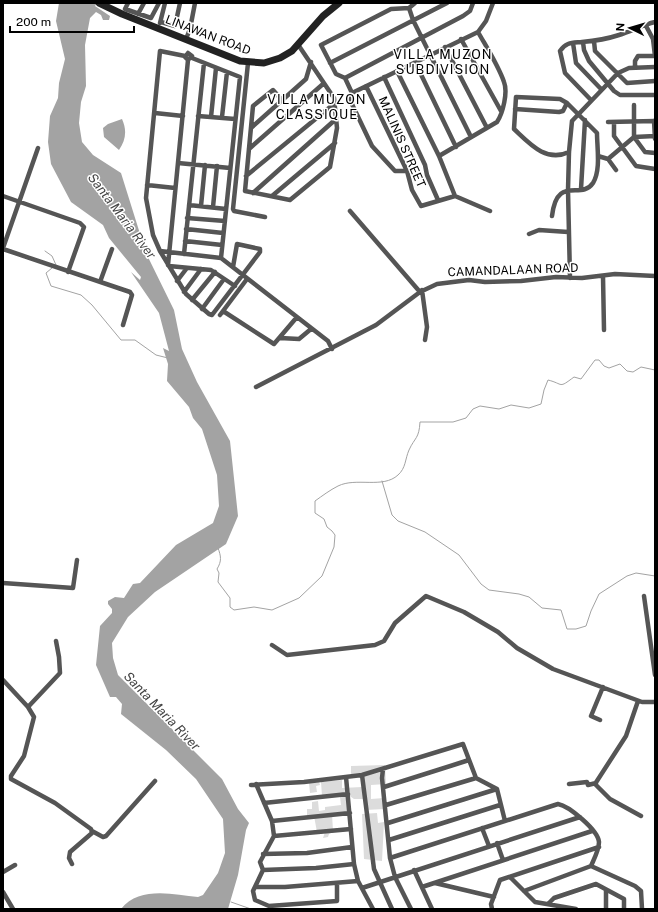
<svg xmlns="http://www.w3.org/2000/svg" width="658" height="912" font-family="'Public Sans',sans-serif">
<rect width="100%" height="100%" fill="#fff"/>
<path fill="#dcdcdc" d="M 385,765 L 386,784 L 371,785 L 371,799 L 384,798 L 385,809 L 365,810 L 364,799 L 354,799 L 347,794 L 322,796 L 321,782 L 342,780 L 342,788 L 362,787 L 362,775 L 351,776 L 351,766 Z
M 319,782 L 320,785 L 316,786 L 317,792 L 310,793 L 309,783 Z
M 347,796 L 350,813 L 332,814 L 333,831 L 329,834 L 328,837 L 323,838 L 325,832 L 317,832 L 314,816 L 307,817 L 307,809 L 312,809 L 312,802 L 318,801 L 319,811 L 325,810 L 325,807 L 341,805 L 340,797 Z
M 377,813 L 378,823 L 384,822 L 382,861 L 364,859 L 362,814 Z"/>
<path fill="#a3a3a3" d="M 59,3 L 97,3 L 95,6 L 110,16 L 109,20 L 103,20 L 101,15 L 96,12 L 90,18 L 85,45 L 86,86 L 81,102 L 79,123 L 82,142 L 93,155 L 121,173 L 146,253 L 174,310 L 182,349 L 197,382 L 230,441 L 238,516 L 226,544 L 155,592 L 128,617 L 112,643 L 113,658 L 118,675 L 222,779 L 238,809 L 249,823 L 246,830 L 238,875 L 228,909 L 121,909 C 139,886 172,894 198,897 L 203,895 L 218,873 L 225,853 L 223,819 L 196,779 L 166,750 L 121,714 L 122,704 L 116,697 L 110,697 L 96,665 L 100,626 L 112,613 L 112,609 L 108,604 L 108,601 L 115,597 L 124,598 L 133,584 L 140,583 L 176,545 L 213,523 L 219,506 L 217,475 L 202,429 L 193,418 L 189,407 L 167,381 L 168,364 L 163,348 L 169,351 L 159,313 L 131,272 L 140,280 L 141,277 L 109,238 L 103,225 L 71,202 L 51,164 L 48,142 L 50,116 L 58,98 L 59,83 L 65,59 L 56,21 Z
M 122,119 C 127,130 126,140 119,150 L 104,137 L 103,128 L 108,124 Z"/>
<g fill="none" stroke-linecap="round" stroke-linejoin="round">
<path stroke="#a3a3a3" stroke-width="1" d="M 45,251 L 52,256 L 56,265
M 52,268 L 46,273 L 51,286 L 81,295 L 92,305 L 121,340 L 135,340 L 156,355 L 168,358
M 382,481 L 392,515 L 398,521 L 425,532 L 459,555 L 481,584 L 489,590 L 519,594 L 529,597 L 542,608 L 561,610 L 567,629 L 576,629 L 586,626 L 591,611 L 599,594 L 627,576 L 636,573 L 655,576
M 218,548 C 221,556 222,561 217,569 L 219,573 L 218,582 L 230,598 L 230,607 L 234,610 L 254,607 L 272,610 L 299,598 L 322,576 L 334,547 L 335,535 L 332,531 L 327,527 L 324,519 L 315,513 L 315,501 C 322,496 330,490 338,486 C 356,477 383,489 398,475 C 406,468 405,459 409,450 C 415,437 419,439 420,422 L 453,422 L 466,418 L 473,409 L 480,406 L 499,409 L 511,405 L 529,408 L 541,404 L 544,390 L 548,380 C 564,384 558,389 574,377 L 581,379 L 595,360 L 599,360 L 604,366 L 609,368 L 620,364 L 627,371 L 633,372 L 641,367 L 655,370
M 231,902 L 251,909"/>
<path stroke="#555" stroke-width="4.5" d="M 128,3 L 125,9 L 151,18 L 159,3
M 409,8 L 413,20 L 471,137
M 138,14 L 144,3
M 161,22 L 175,26 L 180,3
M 160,23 L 165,3
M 645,24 L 653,39 L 655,56
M 186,39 L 190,29 L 195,3
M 461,39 L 501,111
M 594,41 L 595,51 L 627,83 L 655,81
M 583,42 L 584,50 L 589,61 L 614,91 L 620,95 L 655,95
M 573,43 L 576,63 L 601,89
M 445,47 L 487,128
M 185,56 L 160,51 L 146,198 L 153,235 L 160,251 L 186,294 L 209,314 L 212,315 L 260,252 L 260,249 L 237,244 L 233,267
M 192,58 L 240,77 L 221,258
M 415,62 L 456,147
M 248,63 L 233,209 L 234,211 L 265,217
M 330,63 L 447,3
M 635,67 L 635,61 L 638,56 L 655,56
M 397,71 L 439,156 L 455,196
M 384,77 L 425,165 L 427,175 L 438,200
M 345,78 L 463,16 L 470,11 L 473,3
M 366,86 L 407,171 L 412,190 L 421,206 L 455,196 L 490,211
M 352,93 L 478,32 L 486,21 L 493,3
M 282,100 L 273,90 L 253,106 L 245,191 L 290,200 L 330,167 L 337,128 L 334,98 L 299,46
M 591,100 L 565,73 L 560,51 C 566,42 572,43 582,42 C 594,41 607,39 619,35 C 632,31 642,25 655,22
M 634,105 L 634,137 L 645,152 L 655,153
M 515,109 L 559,112 L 563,111 L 567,103
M 155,113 L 183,116
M 198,116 L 235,119
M 211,117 L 216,68
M 222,117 L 227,72
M 654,121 L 655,139
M 608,122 L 655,121
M 614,123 L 614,136 L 636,166 L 655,169
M 251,128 L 306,79 L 311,62
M 249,149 L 323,84
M 439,156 L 497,122 C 503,113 508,92 504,82 C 498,65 487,48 478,32
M 598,156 L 608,159 L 634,137 L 655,136
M 608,159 L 616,170
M 178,163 L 230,168
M 407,171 L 395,171 L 372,146 L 350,100 L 352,93 L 345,78 L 336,74 L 321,45 L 391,9 L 409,8 L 415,3
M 246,176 L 335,103
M 147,185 L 175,188
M 581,189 L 585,120
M 253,193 L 336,119
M 3,196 L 80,223 L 84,227 L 68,272
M 272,196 L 335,143
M 189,205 L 226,209
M 201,206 L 205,165
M 213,207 L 217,166
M 350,211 L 420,292
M 552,216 C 557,174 581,201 593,183 C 601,170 597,148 597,133 L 567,103 L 560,99 L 516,97 L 514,129 C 529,143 546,163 569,152
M 187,218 L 225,221
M 186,229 L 223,233
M 529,234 L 539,230 L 568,232
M 185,241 L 222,245
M 3,248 L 38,148
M 3,249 L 130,292 L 132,295 L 123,325
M 160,251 L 221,258 L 328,341 L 332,349
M 184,254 L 204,63
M 168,265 L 188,60 L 192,56 L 188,53 L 185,57 L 188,60
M 169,266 L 211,270 L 235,286
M 603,276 L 604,330
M 570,278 L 568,190 L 569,152 L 572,121 L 618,73 L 629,68 L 655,67
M 177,281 L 187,268
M 100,282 L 112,249
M 422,290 L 427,327 L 425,340
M 184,292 L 201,269
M 192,300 L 215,272
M 202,309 L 224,279
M 223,311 L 274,344 L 297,317
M 220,315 L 247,279
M 280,338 L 299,339 L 311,329
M 256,387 L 376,325 L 420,292 L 437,284 L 469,280 L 485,282 L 521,281 L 556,277 L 582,278 L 615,274 L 655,276
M 3,583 L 73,588 L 77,560
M 644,596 L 655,675
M 272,645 L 287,655 L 375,645 L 384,641 L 395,623 L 426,596 L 464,612 L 498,632 L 517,648 L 553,669 L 642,702 L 655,702
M 3,680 L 28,707 L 34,717 L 24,756 L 11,776 L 11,779 L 55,803 L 91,829 L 92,833 L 70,852 L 69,858 L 72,864
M 638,701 L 626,736 L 595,784 L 610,799 L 641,816
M 28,707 L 60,673 L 59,657 L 56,641
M 600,720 L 591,716 L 603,687
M 383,769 L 382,778 L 390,858 L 395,877 L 411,909
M 362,775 L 374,869 L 392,909
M 346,777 L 354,864 L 358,881 L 373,909
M 256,784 L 272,821 L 274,836 L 260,862 L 263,870 L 253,891 L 255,900 L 269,906 L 337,901 L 337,884
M 569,784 L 587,782 L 588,785 L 596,783
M 251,785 L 304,782 L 362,775 L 463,744 L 476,778 L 497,789 L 505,821
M 384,787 L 469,760
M 264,803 L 348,794
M 386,805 L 476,778
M 272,821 L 350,813
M 388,823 L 497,789
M 482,828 L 489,846
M 92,831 L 103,837 L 106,836 L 155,781
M 274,836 L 351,829
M 389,840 L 500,805
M 497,843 L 503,860
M 263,854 L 307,853 L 352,847
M 390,858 L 558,804 C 569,806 598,830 599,842 C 599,850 594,859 591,866 L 635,886 L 641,891 L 642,909
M 263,870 L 316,868 L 354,864
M 414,870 L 432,909
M 3,872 L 15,865
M 510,877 L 535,902 L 576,909
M 435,883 L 494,897
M 255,887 L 285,887 L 358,881
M 422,887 L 592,831
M 362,888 L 580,817
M 524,891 L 591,866
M 3,892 L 13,909
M 549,903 L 554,898 L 596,884 L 624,899 L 624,909
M 492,909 L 491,904 L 500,880 L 599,847
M 606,909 L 606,890"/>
<path stroke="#222" stroke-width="7" d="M 99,3 L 122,14 L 240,61 L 264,63 L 280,58 L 292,51 L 323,16 L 339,3"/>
</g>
<g text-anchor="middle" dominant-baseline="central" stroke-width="3" stroke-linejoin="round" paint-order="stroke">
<g font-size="12" fill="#000" stroke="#fff">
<text transform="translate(208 35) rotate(21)">LINAWAN ROAD</text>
<text transform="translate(402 142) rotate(66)">MALINIS STREET</text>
<text transform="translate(513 270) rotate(-2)">CAMANDALAAN ROAD</text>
</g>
<g font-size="13" letter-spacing="1" fill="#000" stroke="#fff">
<text x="443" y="54">VILLA MUZON<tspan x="443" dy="15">SUBDIVISION</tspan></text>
<text x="317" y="99">VILLA MUZON<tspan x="317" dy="15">CLASSIQUE</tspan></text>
</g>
<g font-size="13" font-style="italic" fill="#444" stroke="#fff">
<text transform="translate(122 216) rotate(53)">Santa Maria River</text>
<text transform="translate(162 711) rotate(46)">Santa Maria River</text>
</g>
</g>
<rect width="658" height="912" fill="none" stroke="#000000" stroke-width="8"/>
<g transform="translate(630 28) rotate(275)" stroke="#ffffff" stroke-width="3" paint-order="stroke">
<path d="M0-3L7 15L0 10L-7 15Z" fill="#000000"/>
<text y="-6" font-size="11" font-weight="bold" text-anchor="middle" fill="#000000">N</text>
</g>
<path d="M10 26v6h124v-6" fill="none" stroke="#000000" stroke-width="2"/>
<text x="16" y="26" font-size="12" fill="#000000" stroke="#ffffff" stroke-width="3" paint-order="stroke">200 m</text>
</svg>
